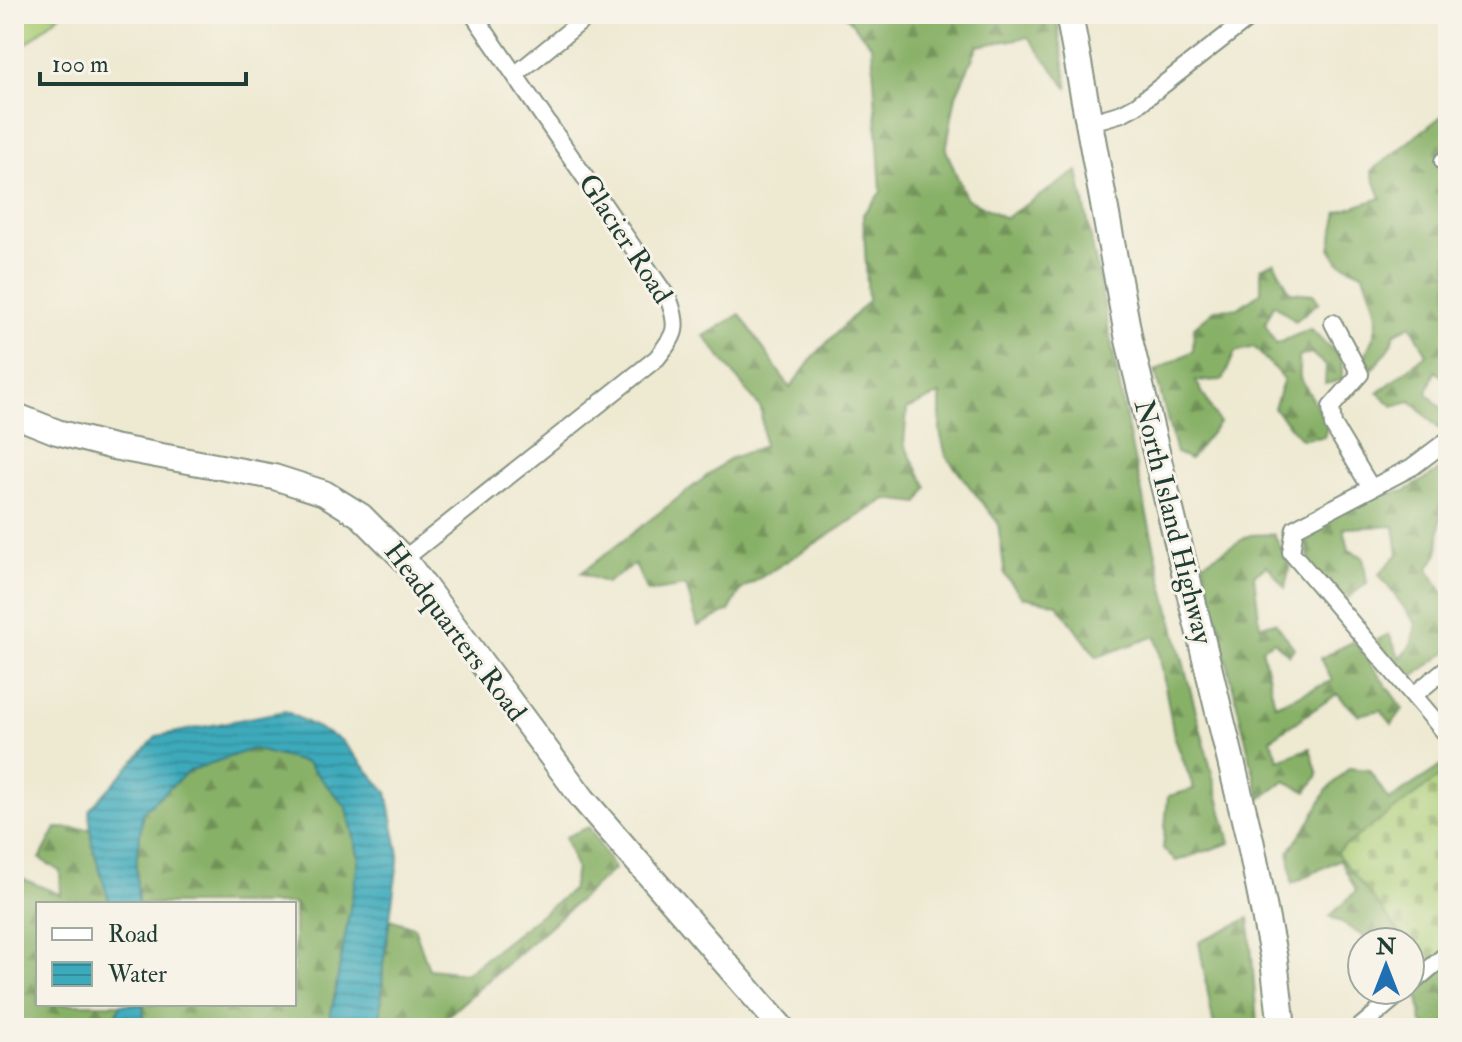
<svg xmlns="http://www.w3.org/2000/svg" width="1462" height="1042" font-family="'IM FELL Double Pica',serif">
<defs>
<pattern id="forest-firs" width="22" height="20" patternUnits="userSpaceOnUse" patternTransform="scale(2)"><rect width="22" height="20" fill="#88b168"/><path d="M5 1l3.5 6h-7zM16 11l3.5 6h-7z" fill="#6f9156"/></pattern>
<pattern id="cemetery-stones" width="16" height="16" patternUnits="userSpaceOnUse" patternTransform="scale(2)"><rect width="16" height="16" fill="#abce77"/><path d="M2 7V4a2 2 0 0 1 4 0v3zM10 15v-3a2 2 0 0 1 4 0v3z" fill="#8ba862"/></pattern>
<pattern id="water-rules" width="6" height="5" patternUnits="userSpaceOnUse" patternTransform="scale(2)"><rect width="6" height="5" fill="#3daabc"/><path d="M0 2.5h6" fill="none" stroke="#338c9a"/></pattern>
</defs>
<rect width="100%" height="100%" fill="#f7f3e8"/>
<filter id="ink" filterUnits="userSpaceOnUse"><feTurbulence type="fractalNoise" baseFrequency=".0125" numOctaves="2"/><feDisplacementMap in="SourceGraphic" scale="16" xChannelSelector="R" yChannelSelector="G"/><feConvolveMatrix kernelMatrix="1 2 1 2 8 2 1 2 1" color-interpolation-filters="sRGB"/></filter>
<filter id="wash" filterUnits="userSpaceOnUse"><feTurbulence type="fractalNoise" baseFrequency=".006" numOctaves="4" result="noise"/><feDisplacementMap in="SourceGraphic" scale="32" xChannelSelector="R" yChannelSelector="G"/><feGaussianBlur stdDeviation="1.8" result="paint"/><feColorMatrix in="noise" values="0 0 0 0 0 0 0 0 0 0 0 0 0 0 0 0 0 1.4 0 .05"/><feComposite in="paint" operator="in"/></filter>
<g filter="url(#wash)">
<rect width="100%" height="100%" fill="#eee9d1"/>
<path fill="url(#forest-firs)" stroke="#54774e" stroke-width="2" d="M 844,14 L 1056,14 L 1068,89 L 1028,37 L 978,46 L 956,95 L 946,150 L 966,198 L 1005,218 L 1078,171 L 1132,450 L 1162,580 L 1230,843 L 1176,861 L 1163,849 L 1168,796 L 1194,789 L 1174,736 L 1156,636 L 1097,657 L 1057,604 L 1022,597 L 1005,575 L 998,523 L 946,456 L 940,432 L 940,394 L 907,409 L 904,444 L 927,487 L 919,503 L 886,499 L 741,590 L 729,611 L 698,626 L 686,586 L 647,592 L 635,564 L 606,583 L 581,573 L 729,459 L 764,446 L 761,409 L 704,336 L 740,314 L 790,388 L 814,356 L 868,301 L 863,214 L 881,192 L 872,46 Z
M 1448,111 L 1448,149 L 1443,157 L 1448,170 L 1448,381 L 1435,371 L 1427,393 L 1442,409 L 1448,409 L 1447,437 L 1411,401 L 1393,406 L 1378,393 L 1427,354 L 1411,325 L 1395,333 L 1389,349 L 1373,369 L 1362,361 C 1383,320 1380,317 1364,274 L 1339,262 L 1330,248 L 1338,212 L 1381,198 L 1371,171 Z
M 1274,262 L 1290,292 L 1313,294 L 1319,302 L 1295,321 L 1274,304 L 1265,324 L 1276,344 L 1310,329 L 1342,359 L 1342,380 L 1325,384 L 1326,366 L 1311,353 L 1299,357 L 1300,378 L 1328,424 L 1324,437 L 1301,439 L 1274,408 L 1284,379 L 1254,347 L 1235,352 L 1223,380 L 1196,381 L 1219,423 L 1190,459 L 1176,453 L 1155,371 L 1193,351 L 1194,327 L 1216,309 L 1238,308 L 1261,292 L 1261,268 Z
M 1448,465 L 1448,491 L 1442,493 L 1438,554 L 1428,569 L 1448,600 L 1448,651 L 1409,680 L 1375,641 L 1389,634 L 1400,658 L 1411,646 L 1416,624 L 1379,574 L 1398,554 L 1394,526 L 1344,528 L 1349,550 L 1363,557 L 1367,583 L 1343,602 L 1311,569 L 1302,524 L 1369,497 L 1405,491 Z
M 1274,534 L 1290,566 L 1285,588 L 1267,565 L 1254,575 L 1260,626 L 1275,622 L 1294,648 L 1289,655 L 1274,641 L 1262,648 L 1275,705 L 1332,681 L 1321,658 L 1354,641 L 1403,709 L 1392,724 L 1381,710 L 1358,715 L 1337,694 L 1271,739 L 1279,760 L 1310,748 L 1318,775 L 1307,792 L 1285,781 L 1260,799 L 1203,563 L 1250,535 Z
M 252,749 L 306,762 L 347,808 L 359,859 L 332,1009 L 326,1028 L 144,1028 L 143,1004 L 294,1004 L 294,904 L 138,904 L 136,865 L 143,810 L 189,771 Z
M 1447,762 L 1448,931 L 1443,947 L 1410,970 L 1410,942 L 1365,942 L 1363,936 L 1330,916 L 1356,891 L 1340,859 L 1292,884 L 1289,851 L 1311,820 L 1326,791 L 1349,768 L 1369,770 L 1389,800 Z
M 589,827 L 614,869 L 442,1021 L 440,1028 L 380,1028 L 383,966 L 390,919 L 414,927 L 429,969 L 466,973 L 572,890 L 576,869 L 565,837 Z
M 56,828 L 91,829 L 92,844 L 110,904 L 38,904 L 38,1004 L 121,1004 L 111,1028 L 14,1028 L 14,875 L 61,895 L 60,871 L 40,859 Z
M 1249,918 L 1257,1024 L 1244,1028 L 1214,1028 L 1199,942 Z
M 1448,963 L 1446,986 L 1448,1021 L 1435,1028 L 1422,1024 L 1417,987 Z"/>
<path fill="url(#cemetery-stones)" stroke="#658656" stroke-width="2" d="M 1448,771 L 1448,953 L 1429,969 L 1336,852 Z"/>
<path fill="#abce77" stroke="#658656" stroke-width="2" d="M 14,14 L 61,14 L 14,54 Z"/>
<path fill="url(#water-rules)" stroke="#2e7478" stroke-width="2" d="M 285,711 L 341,740 L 387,792 L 399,855 L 383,966 L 380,1028 L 326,1028 L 332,1009 L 359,858 L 347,808 L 307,763 L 252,749 L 189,771 L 143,811 L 136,865 L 138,904 L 110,904 L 92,844 L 89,810 L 157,736 Z
M 121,1004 L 143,1004 L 144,1028 L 111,1028 Z"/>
</g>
<g filter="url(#ink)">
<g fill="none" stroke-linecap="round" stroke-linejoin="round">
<defs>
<path id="minor" d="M 515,75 L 590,14
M 1088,123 L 1122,113 L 1137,105 L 1254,14
M 1443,161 L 1448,167
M 1333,323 L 1360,374 L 1331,407 L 1333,425 L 1371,488
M 1448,440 L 1412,467 L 1295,528 L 1291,552 L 1448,736
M 404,559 L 657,358 C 675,335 680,329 669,300 L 473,14
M 1414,695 L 1448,667
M 1410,985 L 1448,953
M 1359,1028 L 1404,990"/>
<path id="secondary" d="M 14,415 L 57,432 L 113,447 L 274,477 L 324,493 L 361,516 L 404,559 L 583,799 L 782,1028"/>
<path id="primary" d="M 1069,14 L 1129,340 L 1250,840 L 1274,960 L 1282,1028"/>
</defs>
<use href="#minor" stroke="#869382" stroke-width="20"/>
<use href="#secondary" stroke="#869382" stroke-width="28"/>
<use href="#primary" stroke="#869382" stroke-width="30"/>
<use href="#minor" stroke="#fff" stroke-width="16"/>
<use href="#secondary" stroke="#fff" stroke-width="24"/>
<use href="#primary" stroke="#fff" stroke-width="26"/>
</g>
</g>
<g text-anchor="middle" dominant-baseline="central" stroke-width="6" stroke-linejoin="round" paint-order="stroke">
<g font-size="28" fill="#1f3d34" stroke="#f7f3e8">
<text transform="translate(625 239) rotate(57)">Glacier Road</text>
<text transform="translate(1173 522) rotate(76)">North Island Highway</text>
<text transform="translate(455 632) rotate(53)">Headquarters Road</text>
</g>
</g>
<rect width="1462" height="1042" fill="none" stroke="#f7f3e8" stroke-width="48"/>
<rect x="36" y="902" width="260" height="104" fill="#f7f3e8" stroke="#a1aaa0" stroke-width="2"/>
<rect x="52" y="928" width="40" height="12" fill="#ffffff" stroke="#a1aaa0" stroke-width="2"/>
<text x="108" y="942" font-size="24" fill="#1f3d34">Road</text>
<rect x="52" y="962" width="40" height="24" fill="url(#water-rules)" stroke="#a1aaa0" stroke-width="2"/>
<text x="108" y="982" font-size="24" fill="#1f3d34">Water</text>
<g transform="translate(1386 966)"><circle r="38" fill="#f7f3e8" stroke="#a1aaa0" stroke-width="2"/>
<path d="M0-6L14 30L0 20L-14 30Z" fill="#1f6fb2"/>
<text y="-12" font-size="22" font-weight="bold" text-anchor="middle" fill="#1f3d34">N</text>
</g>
<path d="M40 72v12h206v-12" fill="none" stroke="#1f3d34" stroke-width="4"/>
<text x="52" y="72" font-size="24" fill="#1f3d34" stroke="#f7f3e8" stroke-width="6" paint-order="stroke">100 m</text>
</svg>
